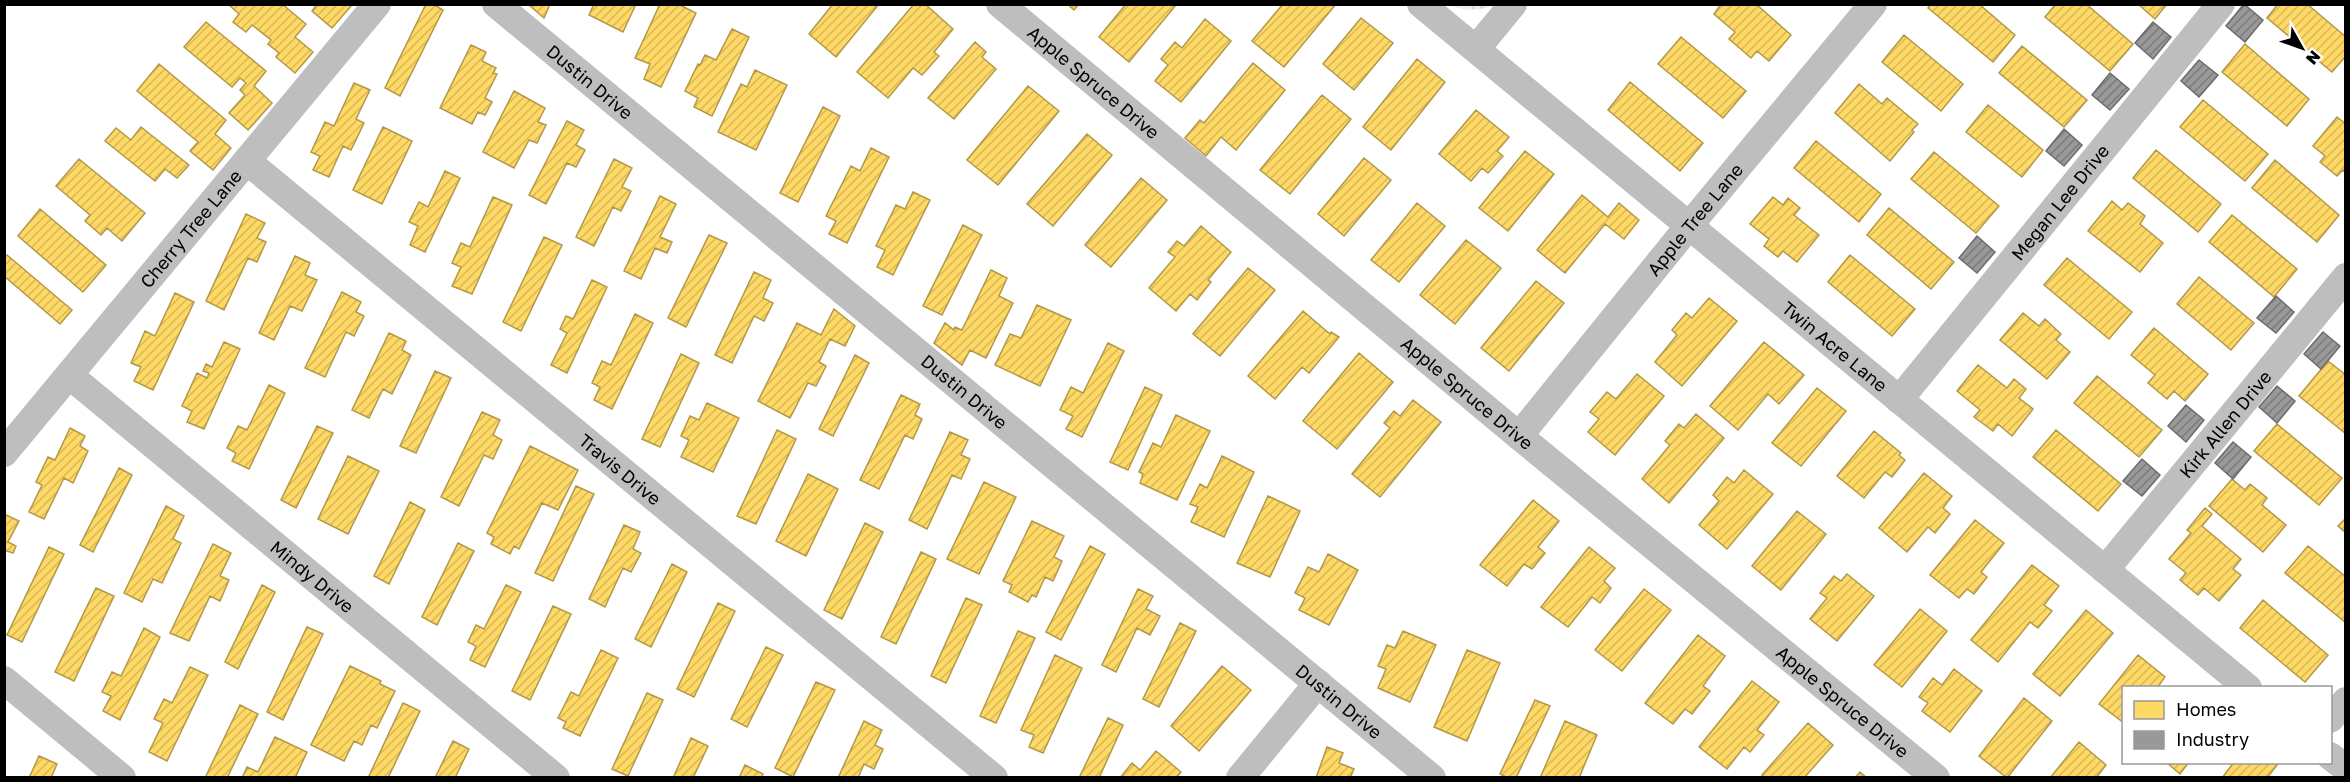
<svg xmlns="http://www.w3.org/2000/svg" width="2350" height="782" font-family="'Golos Text',sans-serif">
<defs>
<pattern id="park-crowns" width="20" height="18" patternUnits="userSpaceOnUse" patternTransform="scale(1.5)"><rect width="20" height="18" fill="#ececec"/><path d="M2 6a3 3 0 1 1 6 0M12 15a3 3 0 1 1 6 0" fill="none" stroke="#c9c9c9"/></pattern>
<pattern id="homes-hatch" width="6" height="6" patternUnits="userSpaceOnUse" patternTransform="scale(1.5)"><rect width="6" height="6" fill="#ffd966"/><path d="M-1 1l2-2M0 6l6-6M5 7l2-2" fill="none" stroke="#d9b857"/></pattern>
<pattern id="industry-hatch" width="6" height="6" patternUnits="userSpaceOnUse" patternTransform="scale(1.5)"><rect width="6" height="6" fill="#999"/><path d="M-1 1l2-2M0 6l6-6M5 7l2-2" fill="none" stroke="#7a7a7a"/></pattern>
</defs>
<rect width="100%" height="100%" fill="#fff"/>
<path fill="url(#park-crowns)" d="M 1450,5 L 1495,5 C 1479,11 1466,12 1450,5 Z"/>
<path fill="url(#homes-hatch)" stroke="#b29847" stroke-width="1.5" d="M 282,4 L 306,24 L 295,37 L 313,52 L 295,73 L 276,57 L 279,53 L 268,44 L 271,40 L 252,25 L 246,32 L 233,22 L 239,14 L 229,5 Z
M 317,4 L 349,4 L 351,6 L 332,28 L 312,11 Z
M 426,4 L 433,4 L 443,10 L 400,96 L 385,88 Z
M 528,4 L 550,4 L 544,18 Z
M 594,4 L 636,4 L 623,32 L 589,15 Z
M 660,4 L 678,4 L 696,13 L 661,87 L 644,79 L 650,64 L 635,58 Z
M 833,4 L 879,4 L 836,57 L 809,34 Z
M 914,4 L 925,4 L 953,29 L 934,52 L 939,56 L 922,75 L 913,68 L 888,98 L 857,72 Z
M 1067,4 L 1079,4 L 1074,10 Z
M 1126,4 L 1176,5 L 1129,62 L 1099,37 Z
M 1283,4 L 1336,4 L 1284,67 L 1252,41 Z
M 1721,4 L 1756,4 L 1791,35 L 1769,61 L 1757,51 L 1751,58 L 1729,39 L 1735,32 L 1714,14 Z
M 1931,4 L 1979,4 L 2015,35 L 1993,62 L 1928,8 Z
M 2056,4 L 2086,4 L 2133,44 L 2110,71 L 2045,17 Z
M 2138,4 L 2167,4 L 2155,19 Z
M 2278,4 L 2307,4 L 2346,37 L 2346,56 L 2332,72 L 2267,18 Z
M 1361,18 L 1393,43 L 1354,90 L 1323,64 Z
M 1205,19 L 1231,41 L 1181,102 L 1155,81 L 1168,65 L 1161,59 L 1175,42 L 1182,48 Z
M 206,22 L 266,71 L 254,86 L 272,103 L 248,130 L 229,113 L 245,95 L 240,90 L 246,83 L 240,78 L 232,87 L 184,47 Z
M 732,29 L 749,37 L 712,116 L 694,107 L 698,98 L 685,91 L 698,64 L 700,65 L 705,55 L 716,60 Z
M 1904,35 L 1963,84 L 1941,111 L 1882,62 Z
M 1681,37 L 1746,91 L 1723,118 L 1658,64 Z
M 975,42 L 986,52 L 982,57 L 996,69 L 954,119 L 928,98 Z
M 2245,44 L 2309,99 L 2287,126 L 2222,72 Z
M 471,45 L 486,52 L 482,61 L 496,68 L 493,73 L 497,74 L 485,98 L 492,102 L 485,115 L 478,112 L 472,124 L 440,108 Z
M 2022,46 L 2087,100 L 2064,127 L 1999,73 Z
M 1417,59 L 1445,82 L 1391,150 L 1363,127 Z
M 1253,63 L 1285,90 L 1236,150 L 1221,137 L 1206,156 L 1185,138 L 1200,120 L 1204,123 Z
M 159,64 L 226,120 L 215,134 L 231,148 L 213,170 L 190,151 L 198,142 L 137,91 Z
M 755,70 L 787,85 L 756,150 L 718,132 L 741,84 L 747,87 Z
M 1630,82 L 1703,143 L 1680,171 L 1608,110 Z
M 354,83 L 370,90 L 356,119 L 364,123 L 351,150 L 343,146 L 329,177 L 313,170 L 320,156 L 311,152 L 325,122 L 334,126 Z
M 1859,84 L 1882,104 L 1887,98 L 1918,124 L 1912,130 L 1914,132 L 1890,161 L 1835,113 Z
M 1028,86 L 1059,111 L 998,185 L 967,160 Z
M 514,91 L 545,108 L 538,122 L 546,125 L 537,143 L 529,140 L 514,168 L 483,152 Z
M 1322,95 L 1351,119 L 1290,194 L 1260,170 Z
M 2203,100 L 2268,154 L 2245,181 L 2180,127 Z
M 1988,105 L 2043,150 L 2022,177 L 1966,132 Z
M 823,107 L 840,116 L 798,202 L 780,193 Z
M 1476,110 L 1509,137 L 1497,151 L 1503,156 L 1488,173 L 1482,168 L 1471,181 L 1439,154 Z
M 2337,117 L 2346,124 L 2346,173 L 2343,170 L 2337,176 L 2320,162 L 2325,156 L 2313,146 Z
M 567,121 L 584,130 L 576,145 L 585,150 L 576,167 L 567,163 L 546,204 L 529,195 Z
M 141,127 L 189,165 L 177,178 L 165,169 L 155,181 L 105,141 L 116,128 L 131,140 Z
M 383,127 L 412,141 L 382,204 L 353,190 Z
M 1087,134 L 1112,155 L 1053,226 L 1027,204 Z
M 1816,141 L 1881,194 L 1859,222 L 1794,168 Z
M 871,148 L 889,157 L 847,243 L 829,234 L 836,221 L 826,216 L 851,166 L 860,171 Z
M 2156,150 L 2221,204 L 2198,232 L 2133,178 Z
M 1525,151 L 1554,174 L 1508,231 L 1479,208 Z
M 1934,152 L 1999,206 L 1976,233 L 1911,179 Z
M 1364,158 L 1391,180 L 1344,236 L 1318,214 Z
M 79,159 L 145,213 L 122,241 L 107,228 L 101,235 L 85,221 L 90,215 L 56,186 Z
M 614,159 L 632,168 L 622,187 L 631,191 L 621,211 L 613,207 L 594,246 L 576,237 Z
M 2275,160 L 2339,215 L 2317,242 L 2252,188 Z
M 445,171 L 460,178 L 425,252 L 410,245 L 418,226 L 409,222 L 419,202 L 428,207 Z
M 1141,178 L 1167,200 L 1111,267 L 1085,245 Z
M 913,192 L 930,200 L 893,275 L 877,267 L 885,250 L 876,246 L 896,205 L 905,209 Z
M 1582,195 L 1608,217 L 1619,203 L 1639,220 L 1624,239 L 1605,224 L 1565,273 L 1537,250 Z
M 660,196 L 676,204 L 660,237 L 672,242 L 667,253 L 655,248 L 641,279 L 624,271 Z
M 493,197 L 512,205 L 472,294 L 452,286 L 461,267 L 452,263 L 461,243 L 470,247 Z
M 1773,197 L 1783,205 L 1788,198 L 1800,208 L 1794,215 L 1819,235 L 1797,262 L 1783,251 L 1778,257 L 1764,246 L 1769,239 L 1750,224 Z
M 2112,201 L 2122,210 L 2128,203 L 2145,216 L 2140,224 L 2163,243 L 2140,272 L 2088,231 Z
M 1417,203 L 1445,226 L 1399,282 L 1371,260 Z
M 1889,208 L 1954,262 L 1931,289 L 1867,235 Z
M 40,209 L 106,265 L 83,292 L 18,236 Z
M 246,214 L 265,223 L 257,238 L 266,242 L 257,262 L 248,258 L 224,310 L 206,301 Z
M 2232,215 L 2297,269 L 2274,297 L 2209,242 Z
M 963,225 L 982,235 L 942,315 L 923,306 Z
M 1201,226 L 1231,252 L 1208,280 L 1211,282 L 1197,300 L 1190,294 L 1176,311 L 1149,288 L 1175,257 L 1168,252 L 1177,241 L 1184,246 Z
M 709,235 L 727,243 L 686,327 L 668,318 Z
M 544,237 L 562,245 L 521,331 L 503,322 Z
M 1466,240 L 1501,268 L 1455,324 L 1420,295 Z
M 7,255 L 72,310 L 60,324 L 4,276 L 4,258 Z
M 1850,255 L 1915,309 L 1892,336 L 1828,282 Z
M 295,256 L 310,263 L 305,275 L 317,280 L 302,311 L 290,306 L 274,340 L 259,333 Z
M 2067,258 L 2132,312 L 2109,339 L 2044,285 Z
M 1248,268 L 1275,290 L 1220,356 L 1193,334 Z
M 991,270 L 1007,278 L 999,296 L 1013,303 L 986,358 L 970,350 L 962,365 L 934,343 L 945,323 L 954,330 L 955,327 L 962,330 Z
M 754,272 L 771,280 L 763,298 L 773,303 L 764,321 L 754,316 L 732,363 L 715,355 Z
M 2199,277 L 2254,323 L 2231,350 L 2177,304 Z
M 592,280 L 607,287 L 567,373 L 551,365 L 567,333 L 560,329 L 566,316 L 573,319 Z
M 1536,281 L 1564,303 L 1509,371 L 1481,348 Z
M 342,292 L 361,302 L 356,312 L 364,316 L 354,336 L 346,332 L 325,377 L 305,368 Z
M 175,293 L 194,302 L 153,390 L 134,381 L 141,367 L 131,363 L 145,331 L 155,336 Z
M 1709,298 L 1737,321 L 1682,386 L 1655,362 L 1677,335 L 1672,330 L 1686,313 L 1692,318 Z
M 1037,305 L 1071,320 L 1040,386 L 995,365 L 1010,334 L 1021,338 Z
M 834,309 L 855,326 L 845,346 L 830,339 L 819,362 L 826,366 L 816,386 L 808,383 L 790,418 L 758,401 L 797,323 L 821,335 Z
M 1303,311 L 1330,334 L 1331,332 L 1339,337 L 1309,373 L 1302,367 L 1275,399 L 1248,376 Z
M 2023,313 L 2039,326 L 2045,319 L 2061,334 L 2056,340 L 2070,352 L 2047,379 L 2000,340 Z
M 635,314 L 653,323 L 612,409 L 594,400 L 600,387 L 592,383 L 602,361 L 611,365 Z
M 2154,328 L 2208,374 L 2185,401 L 2174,391 L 2167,399 L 2148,383 L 2155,375 L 2131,355 Z
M 389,333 L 406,341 L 402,350 L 411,355 L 392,394 L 383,389 L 369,418 L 352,410 Z
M 224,342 L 240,349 L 204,429 L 187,422 L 192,411 L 182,406 L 197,373 L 207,378 L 209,373 L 203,371 L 206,364 L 212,367 Z
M 1764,342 L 1804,375 L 1779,404 L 1768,394 L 1738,430 L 1710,406 Z
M 1108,343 L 1124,351 L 1082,437 L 1066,429 L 1073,416 L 1060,410 L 1071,387 L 1083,393 Z
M 1359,353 L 1393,382 L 1337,449 L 1303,421 Z
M 681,354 L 699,363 L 660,447 L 642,439 Z
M 855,355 L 869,363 L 833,436 L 819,429 Z
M 2328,361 L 2346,375 L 2346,434 L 2299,396 Z
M 1978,365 L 2007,388 L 2014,379 L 2026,389 L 2019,398 L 2033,409 L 2012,436 L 1998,424 L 1993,431 L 1974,417 L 1980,410 L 1957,391 Z
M 435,371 L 451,378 L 416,453 L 400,446 Z
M 1637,374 L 1664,396 L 1615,455 L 1588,432 L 1599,419 L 1590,412 L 1607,392 L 1616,399 Z
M 2097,376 L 2162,430 L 2139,457 L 2074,403 Z
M 269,385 L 285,393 L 249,469 L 232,461 L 236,453 L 227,448 L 238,426 L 247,430 Z
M 1145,387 L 1162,395 L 1128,470 L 1110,462 Z
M 1817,388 L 1846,411 L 1801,466 L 1772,443 Z
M 901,395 L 920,404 L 915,415 L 922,419 L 913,439 L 905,435 L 879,489 L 860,480 Z
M 1413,400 L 1441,422 L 1380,497 L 1352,474 L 1390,428 L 1384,423 L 1394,411 L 1400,416 Z
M 707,403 L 739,418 L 713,472 L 681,457 L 689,440 L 681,436 L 690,416 L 699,420 Z
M 482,412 L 500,420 L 493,435 L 502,440 L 493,459 L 484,455 L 459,506 L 441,497 Z
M 1696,414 L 1724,438 L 1669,503 L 1642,479 L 1670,445 L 1665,441 L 1679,424 L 1684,428 Z
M 1176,415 L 1210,431 L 1177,500 L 1140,483 L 1143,474 L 1139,472 L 1153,443 L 1161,447 Z
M 2277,424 L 2342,478 L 2319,505 L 2254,451 Z
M 317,426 L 333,433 L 296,508 L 281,500 Z
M 70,428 L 85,436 L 80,446 L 88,451 L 73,483 L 64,478 L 44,519 L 29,512 L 42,485 L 36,482 L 48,457 L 55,460 Z
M 777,430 L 796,439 L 756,524 L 737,516 Z
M 2056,430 L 2121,484 L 2098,511 L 2033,457 Z
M 1874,431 L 1901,453 L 1899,455 L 1905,460 L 1892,477 L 1885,472 L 1864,498 L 1837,476 Z
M 950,432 L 968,440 L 961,455 L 970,459 L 961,479 L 952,475 L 927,529 L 909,520 Z
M 530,446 L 578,470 L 558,510 L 542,503 L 519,549 L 514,546 L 510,554 L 491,544 L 494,537 L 487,533 Z
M 348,456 L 379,471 L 348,534 L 318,519 Z
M 1222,456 L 1254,472 L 1224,537 L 1191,522 L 1198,507 L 1190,504 L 1200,484 L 1207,488 Z
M 119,468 L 132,475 L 93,552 L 80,545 Z
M 1744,470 L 1773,494 L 1727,549 L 1699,525 L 1719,501 L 1713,495 L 1727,477 L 1734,483 Z
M 1924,473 L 1952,496 L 1943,508 L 1950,514 L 1935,533 L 1928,527 L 1907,552 L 1879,528 Z
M 808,474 L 838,489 L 806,556 L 776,541 Z
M 2232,479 L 2245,490 L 2250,484 L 2267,498 L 2262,505 L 2286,525 L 2263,552 L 2209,506 Z
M 984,482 L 1016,497 L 979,574 L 947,559 Z
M 576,486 L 594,494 L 553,581 L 535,573 Z
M 1268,496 L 1300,511 L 1270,577 L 1237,563 Z
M 1533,500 L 1559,521 L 1538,547 L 1545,553 L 1532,569 L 1524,564 L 1507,586 L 1480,565 Z
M 410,502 L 425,510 L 389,584 L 374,576 Z
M 166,506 L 184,516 L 173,539 L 181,543 L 162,583 L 153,579 L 142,602 L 124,593 Z
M 2205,508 L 2212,514 L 2202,526 L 2241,559 L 2233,569 L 2241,575 L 2219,601 L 2204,588 L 2198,595 L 2180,580 L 2186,573 L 2169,559 L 2191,533 L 2187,530 Z
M 1797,511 L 1826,534 L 1781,590 L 1752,566 Z
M 4,514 L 19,521 L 8,542 L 16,546 L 13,553 L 4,550 Z
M 2346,518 L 2346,533 L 2338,526 Z
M 1975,520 L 2004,543 L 1981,572 L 1987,577 L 1974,594 L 1967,589 L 1959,598 L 1930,575 Z
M 1032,521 L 1064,536 L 1054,557 L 1062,561 L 1053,581 L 1045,577 L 1036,597 L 1032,595 L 1028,602 L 1009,592 L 1012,585 L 1003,581 Z
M 865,523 L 883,532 L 842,619 L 824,610 Z
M 624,525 L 640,532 L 633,549 L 641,553 L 631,572 L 623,568 L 605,607 L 589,599 Z
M 458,543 L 474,551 L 437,625 L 422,617 Z
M 213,544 L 231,553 L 220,576 L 229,580 L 220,601 L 210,596 L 189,641 L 170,633 Z
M 1090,546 L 1105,554 L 1061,640 L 1046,632 Z
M 2308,546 L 2346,577 L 2346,623 L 2285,573 Z
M 49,547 L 64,554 L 22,642 L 7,635 Z
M 1589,547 L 1615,568 L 1604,581 L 1611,588 L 1600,603 L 1592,597 L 1568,627 L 1541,607 Z
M 921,552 L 936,559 L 896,644 L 881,637 Z
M 1328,554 L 1358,570 L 1329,625 L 1299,610 L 1305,598 L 1295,593 L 1308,567 L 1319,572 Z
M 672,564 L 687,572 L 651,647 L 635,639 Z
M 2032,565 L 2059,586 L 2044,605 L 2052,611 L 2038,628 L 2030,622 L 1998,662 L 1971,640 Z
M 1847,574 L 1874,596 L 1837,641 L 1810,619 L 1827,598 L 1820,593 L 1834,576 L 1841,581 Z
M 262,585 L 275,592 L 238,669 L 225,662 Z
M 506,585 L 521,592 L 485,667 L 470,660 L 476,646 L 468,642 L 476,625 L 484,629 Z
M 96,588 L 114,596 L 74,681 L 55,672 Z
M 1138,589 L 1153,596 L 1146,609 L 1160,616 L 1150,635 L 1137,628 L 1116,672 L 1102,665 Z
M 1644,589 L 1671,610 L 1622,671 L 1595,650 Z
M 966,598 L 982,605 L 946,683 L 931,676 Z
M 2263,600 L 2328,655 L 2305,682 L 2240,628 Z
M 718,603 L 735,611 L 694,697 L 677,689 Z
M 553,606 L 571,614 L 530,700 L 512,691 Z
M 1920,609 L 1947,631 L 1902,687 L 1874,665 Z
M 2086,610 L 2113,633 L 2060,696 L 2033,674 Z
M 1180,623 L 1196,631 L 1159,707 L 1143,699 Z
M 307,627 L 323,634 L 283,720 L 267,712 Z
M 144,628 L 160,637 L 120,720 L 103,711 L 111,696 L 102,692 L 112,672 L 121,676 Z
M 1018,631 L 1035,638 L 996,723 L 980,716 Z
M 1403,631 L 1436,645 L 1410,702 L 1378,688 L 1386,669 L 1378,666 L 1387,645 L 1395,648 Z
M 1698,635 L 1725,656 L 1703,686 L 1710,691 L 1692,714 L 1685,709 L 1673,724 L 1645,703 Z
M 766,647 L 783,655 L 747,727 L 731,719 Z
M 601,650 L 618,658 L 580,736 L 563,728 L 566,722 L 558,718 L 571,692 L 579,696 Z
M 1467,650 L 1500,663 L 1467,741 L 1434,727 Z
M 1055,655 L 1082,668 L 1043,753 L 1029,747 L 1034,735 L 1021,730 Z
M 2138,655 L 2165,677 L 2157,688 L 2124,688 L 2124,723 L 2099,704 Z
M 350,666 L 381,681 L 380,684 L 395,691 L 377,728 L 371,725 L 362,745 L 354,741 L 344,761 L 311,745 Z
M 1222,666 L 1251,690 L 1199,751 L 1171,726 Z
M 190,667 L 208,675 L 167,761 L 149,752 L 163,723 L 154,719 L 164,699 L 172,703 Z
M 1954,669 L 1982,691 L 1950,732 L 1922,711 L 1928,703 L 1919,697 L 1933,678 L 1942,685 Z
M 1752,681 L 1779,702 L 1757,730 L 1764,735 L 1750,752 L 1744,747 L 1727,769 L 1699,747 Z
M 816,682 L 835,690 L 793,777 L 775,768 Z
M 647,693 L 663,700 L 628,776 L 612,769 Z
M 2024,698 L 2052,721 L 2007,778 L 1979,756 Z
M 1535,700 L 1550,706 L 1516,778 L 1508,778 L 1500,774 Z
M 403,703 L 420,711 L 388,778 L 368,778 Z
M 240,705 L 258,714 L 227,778 L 205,778 Z
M 1108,718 L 1123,725 L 1099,778 L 1079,778 Z
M 864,721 L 882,730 L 875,745 L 883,749 L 874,769 L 864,764 L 858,778 L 838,778 Z
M 1565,721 L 1597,735 L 1579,778 L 1540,778 Z
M 1808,723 L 1833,745 L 1804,778 L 1765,778 L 1762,775 Z
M 275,737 L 307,752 L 295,778 L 242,778 L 247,767 L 258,772 Z
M 691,738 L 708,746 L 693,778 L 673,778 Z
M 453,741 L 469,749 L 455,778 L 435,778 Z
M 2079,742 L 2106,765 L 2096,778 L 2050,778 Z
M 1327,747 L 1343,753 L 1339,763 L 1354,769 L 1350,778 L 1316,778 Z
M 1156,751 L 1181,772 L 1176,778 L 1120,778 L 1132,763 L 1140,770 Z
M 39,756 L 57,764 L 51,778 L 29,778 Z
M 2166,762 L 2189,762 L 2180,774 Z
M 2234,762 L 2274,762 L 2277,765 L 2267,778 L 2222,778 Z
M 745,765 L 763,774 L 761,778 L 739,778 Z
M 1860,772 L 1867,778 L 1855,778 Z"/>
<path fill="url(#industry-hatch)" stroke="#6b6b6b" stroke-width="1.5" d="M 2244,4 L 2263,20 L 2245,42 L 2226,26 Z
M 2153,22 L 2171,37 L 2153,59 L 2135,43 Z
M 2199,60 L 2218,75 L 2199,97 L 2181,81 Z
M 2110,73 L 2129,89 L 2110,110 L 2092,95 Z
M 2064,129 L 2082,145 L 2064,166 L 2046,151 Z
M 1977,236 L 1995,252 L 1977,273 L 1959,258 Z
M 2276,296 L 2294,312 L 2276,333 L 2257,318 Z
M 2323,332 L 2340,346 L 2321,369 L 2304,354 Z
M 2277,386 L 2295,401 L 2277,423 L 2259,407 Z
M 2186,405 L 2204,420 L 2186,442 L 2168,426 Z
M 2233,442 L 2251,457 L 2233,479 L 2215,463 Z
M 2142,459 L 2160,475 L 2142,496 L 2123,481 Z"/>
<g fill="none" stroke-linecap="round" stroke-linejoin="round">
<g stroke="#bebebe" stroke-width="28">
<path id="s1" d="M 496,4 L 1432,778"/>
<path id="s2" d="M 1000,4 L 1519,436 L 1936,778"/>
<path id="s3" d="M 1421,4 L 2248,688"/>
<path d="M 1476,49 L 1513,4"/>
<path id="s4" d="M 247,161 L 994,778"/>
<path id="s5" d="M 69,375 L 556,778"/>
<path id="s6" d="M 1899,400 L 2221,4"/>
<path id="s7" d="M 1519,436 L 1688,227 L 1873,4"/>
<path id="s8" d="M 4,453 L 377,4"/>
<path id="s9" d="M 2105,570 L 2346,277"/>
<path d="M 4,680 L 122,778"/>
<path d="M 2330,719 L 2346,701"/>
<path d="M 2330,756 L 2346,768"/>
<path d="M 1240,778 L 1318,683"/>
</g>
</g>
<g text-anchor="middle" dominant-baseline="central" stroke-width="6" stroke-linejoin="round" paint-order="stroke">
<g font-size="18" fill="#000" stroke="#fff">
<text stroke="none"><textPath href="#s1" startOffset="122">Dustin Drive</textPath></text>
<text stroke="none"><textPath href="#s2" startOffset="122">Apple Spruce Drive</textPath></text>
<text stroke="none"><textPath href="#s6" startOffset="255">Megan Lee Drive</textPath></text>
<text stroke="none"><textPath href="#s7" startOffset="279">Apple Tree Lane</textPath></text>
<text stroke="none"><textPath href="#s8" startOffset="292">Cherry Tree Lane</textPath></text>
<text stroke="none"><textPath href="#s3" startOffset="537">Twin Acre Lane</textPath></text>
<text stroke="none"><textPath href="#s1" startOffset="608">Dustin Drive</textPath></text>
<text stroke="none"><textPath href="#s2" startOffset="608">Apple Spruce Drive</textPath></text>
<text stroke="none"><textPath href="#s9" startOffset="189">Kirk Allen Drive</textPath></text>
<text stroke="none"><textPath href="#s4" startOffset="484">Travis Drive</textPath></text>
<text stroke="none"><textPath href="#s5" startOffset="316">Mindy Drive</textPath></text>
<text stroke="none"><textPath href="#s1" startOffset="1094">Dustin Drive</textPath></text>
<text stroke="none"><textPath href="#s2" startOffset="1094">Apple Spruce Drive</textPath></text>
</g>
</g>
<rect width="2350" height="782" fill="none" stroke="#000000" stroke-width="12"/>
<rect x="2122" y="686" width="210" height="78" fill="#ffffff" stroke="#999999" stroke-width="1.5"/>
<rect x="2134" y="701" width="30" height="18" fill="#ffd966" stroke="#999999" stroke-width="1.5"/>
<text x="2176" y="716" font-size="18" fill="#000000">Homes</text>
<rect x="2134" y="731" width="30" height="18" fill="#999999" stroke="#999999" stroke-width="1.5"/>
<text x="2176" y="746" font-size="18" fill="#000000">Industry</text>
<g transform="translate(2302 48) rotate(130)" stroke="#ffffff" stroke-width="4.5" paint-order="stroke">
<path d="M0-4.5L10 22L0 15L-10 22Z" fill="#000000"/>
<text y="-9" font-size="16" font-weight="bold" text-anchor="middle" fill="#000000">N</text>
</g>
</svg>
